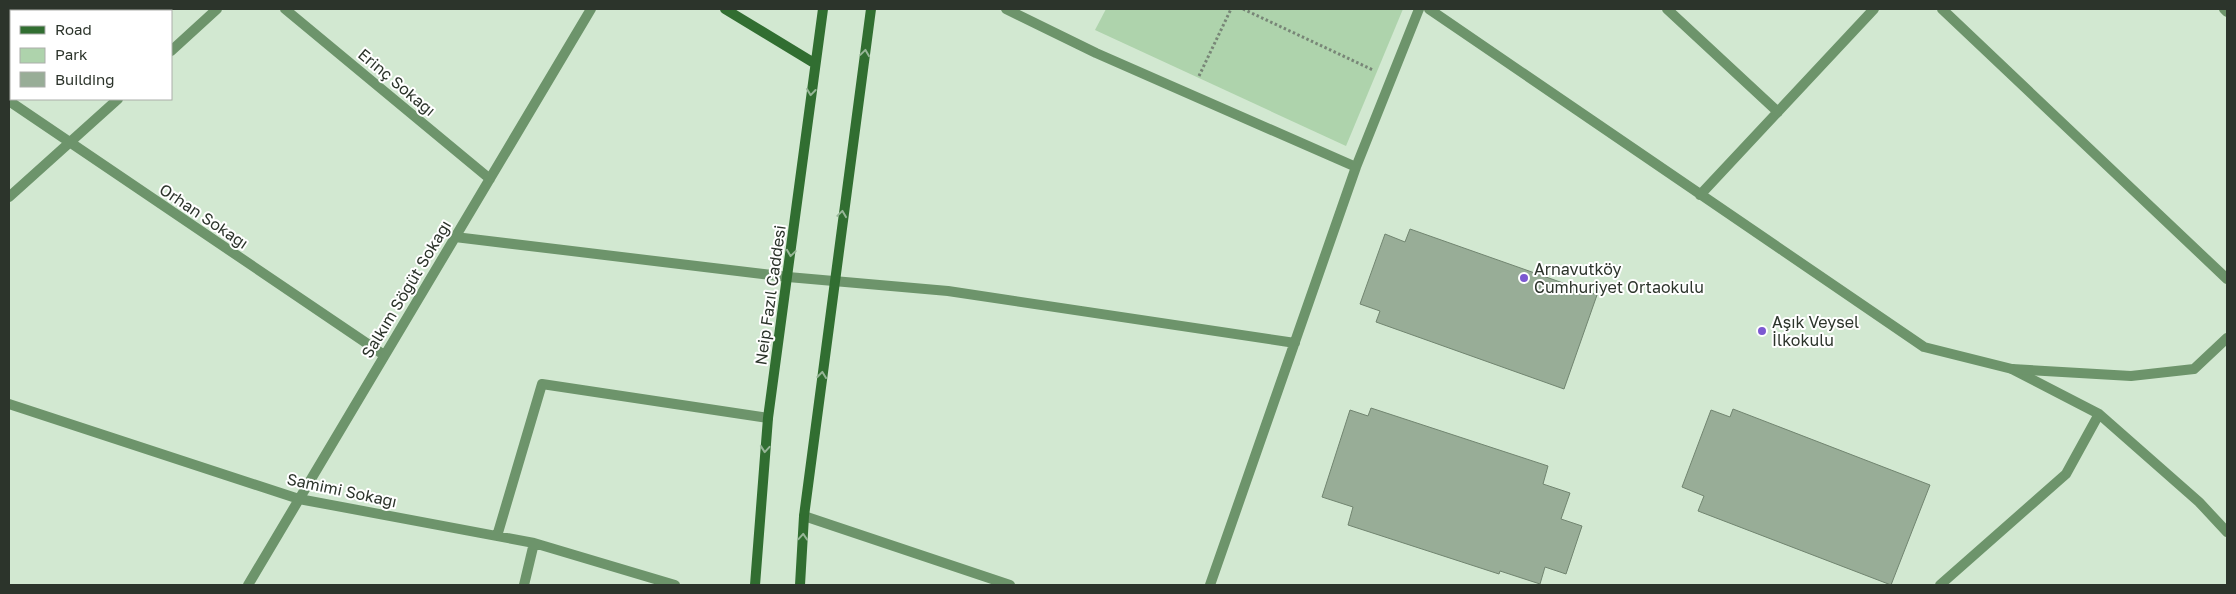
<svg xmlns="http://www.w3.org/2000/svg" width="2236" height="594" font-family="'Golos Text',sans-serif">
<rect width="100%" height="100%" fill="#d2e8d1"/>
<path fill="#aed3ac" d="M 1106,9 L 1403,9 L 1346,146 L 1095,30 Z"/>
<path fill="#98ad97" stroke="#718570" d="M 1410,229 L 1597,295 L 1564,389 L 1376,322 L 1380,311 L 1360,304 L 1385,234 L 1405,242 Z
M 1371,408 L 1548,466 L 1543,484 L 1570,493 L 1561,519 L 1582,526 L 1566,574 L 1545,567 L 1540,584 L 1500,571 L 1499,574 L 1348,525 L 1353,507 L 1322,497 L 1350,410 L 1368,416 Z
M 1733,409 L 1930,485 L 1891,585 L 1698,511 L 1704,496 L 1682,487 L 1711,410 L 1730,417 Z"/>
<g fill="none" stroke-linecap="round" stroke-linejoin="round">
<path stroke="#788677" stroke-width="3" stroke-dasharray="2.5 2.5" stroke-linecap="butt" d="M 1243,9 L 1373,70
M 1199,76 L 1231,9"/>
<path stroke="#6d946b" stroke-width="10" d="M 2012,369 L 2099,414 L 2199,502 L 2227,532
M 1940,585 L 2066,474 L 2099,414"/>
<path stroke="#6d946b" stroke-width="10" d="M 132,9 L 135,11
M 285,9 L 490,179
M 1006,9 L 1096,53 L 1356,167
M 1429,9 L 1924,347 L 2012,369 L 2131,376 L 2194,369 L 2227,338
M 1667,9 L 1778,112
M 1942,9 L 2227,279
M 2224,9 L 2227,12
M 171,51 L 217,9
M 9,101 L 384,355
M 1700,195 L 1874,9
M 9,197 L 118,99
M 455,237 L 788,277 L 948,291 L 1295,343
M 9,404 L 299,499 L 534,543 L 675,585
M 804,516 L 1010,585
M 497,536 L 542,384 L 768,418
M 248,585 L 591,9
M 524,585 L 534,543
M 1210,585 L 1356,167 L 1419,9"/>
<path stroke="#316e31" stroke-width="10" d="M 725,9 L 814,63
M 755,585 L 768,418 L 823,9
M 800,585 L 804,516 L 871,9"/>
</g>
<defs><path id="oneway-chevron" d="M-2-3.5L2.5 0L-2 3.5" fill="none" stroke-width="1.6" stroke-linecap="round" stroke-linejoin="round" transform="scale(1.25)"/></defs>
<g stroke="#98b698">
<use href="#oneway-chevron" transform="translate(865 53) rotate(-82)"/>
<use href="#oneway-chevron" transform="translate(811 92) rotate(96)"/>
<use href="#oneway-chevron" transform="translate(842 214) rotate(-82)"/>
<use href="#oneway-chevron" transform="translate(791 253) rotate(98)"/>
<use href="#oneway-chevron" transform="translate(822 375) rotate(-83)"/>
<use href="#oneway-chevron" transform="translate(765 449) rotate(95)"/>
<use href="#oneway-chevron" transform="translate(803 537) rotate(-86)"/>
</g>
<g fill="#7c58d1" stroke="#fff" stroke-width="2">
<circle cx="1524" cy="278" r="5"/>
<circle cx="1762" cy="331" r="5"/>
</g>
<g text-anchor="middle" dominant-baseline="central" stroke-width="4" stroke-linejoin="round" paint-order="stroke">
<g font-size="16" fill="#2c342b" stroke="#fff">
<text transform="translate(397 82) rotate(40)">Erinç Sokağı</text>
<text transform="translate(204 216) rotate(34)">Orhan Sokağı</text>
<text transform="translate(406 289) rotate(-59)">Salkım Söğüt Sokağı</text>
<text transform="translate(770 295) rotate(-82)">Neip Fazıl Caddesi</text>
<text transform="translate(342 490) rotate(12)">Samimi Sokağı</text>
</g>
<g font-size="16" fill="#2c342b" stroke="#fff" text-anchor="start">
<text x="1534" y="269">Arnavutköy<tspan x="1534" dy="18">Cumhuriyet Ortaokulu</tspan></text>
<text x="1772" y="322">Aşık Veysel<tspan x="1772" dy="18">İlkokulu</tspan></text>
</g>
</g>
<rect width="2236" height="594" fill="none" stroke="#2c342b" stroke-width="20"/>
<rect x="10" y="10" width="162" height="90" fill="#ffffff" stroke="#abaeaa"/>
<rect x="20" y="26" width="25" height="8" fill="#316e31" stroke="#abaeaa"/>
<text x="55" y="35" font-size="15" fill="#2c342b">Road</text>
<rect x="20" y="48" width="25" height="15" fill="#aed3ac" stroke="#abaeaa"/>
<text x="55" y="60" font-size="15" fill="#2c342b">Park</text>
<rect x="20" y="72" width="25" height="15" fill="#98ad97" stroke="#abaeaa"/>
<text x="55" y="85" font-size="15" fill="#2c342b">Building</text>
</svg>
